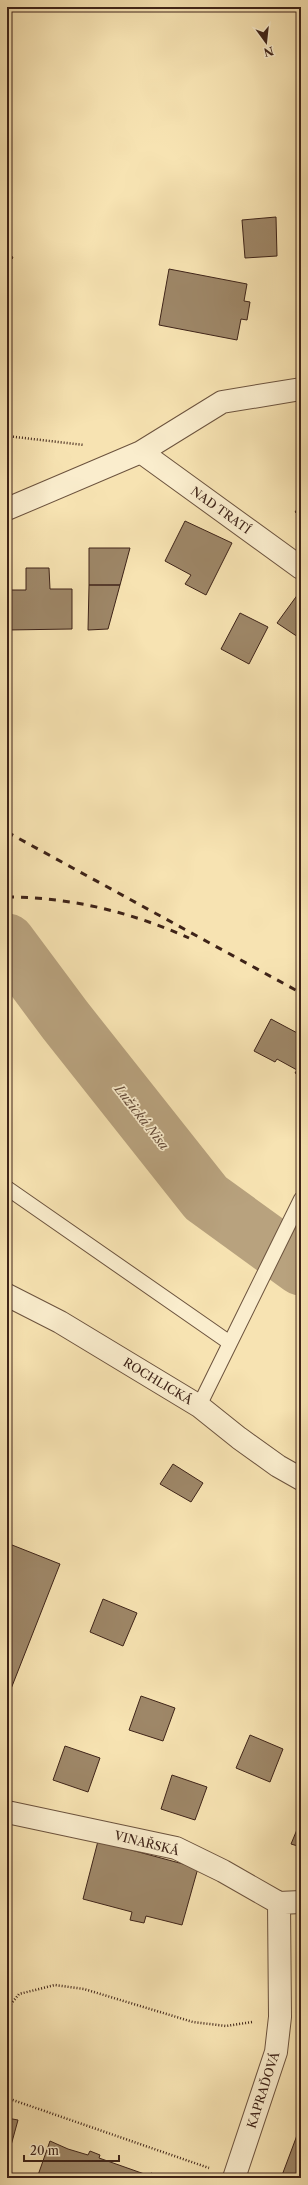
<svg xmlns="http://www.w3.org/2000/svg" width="308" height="2185" font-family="'Libre Caslon Text',serif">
<rect width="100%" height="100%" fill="#f7e3b2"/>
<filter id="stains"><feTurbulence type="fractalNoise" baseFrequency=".005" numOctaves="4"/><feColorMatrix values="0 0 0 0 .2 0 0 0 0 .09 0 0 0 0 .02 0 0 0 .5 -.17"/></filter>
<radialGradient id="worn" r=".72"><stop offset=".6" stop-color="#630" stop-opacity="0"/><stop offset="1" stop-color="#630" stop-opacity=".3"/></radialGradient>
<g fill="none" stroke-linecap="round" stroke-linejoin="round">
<path stroke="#b8a27e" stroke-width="57" d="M 7,942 L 65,1020 L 206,1198 L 301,1267"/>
</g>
<path fill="#9e8768" stroke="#3e2318" d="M 276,217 L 277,256 L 245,258 L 242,220 Z
M 7,248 L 13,258 L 7,262 Z
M 169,269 L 247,284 L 244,301 L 250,302 L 247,320 L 241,319 L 237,340 L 159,325 Z
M 301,504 L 301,516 L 295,512 Z
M 185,521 L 232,543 L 206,595 L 185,584 L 191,575 L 165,561 Z
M 89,548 L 130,548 L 120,585 L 89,585 Z
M 26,568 L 49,568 L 50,589 L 72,589 L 72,629 L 7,630 L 7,590 L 26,590 Z
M 89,585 L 120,585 L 108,629 L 88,630 Z
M 301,590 L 301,639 L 277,623 Z
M 240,613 L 268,627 L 249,664 L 221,649 Z
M 271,1019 L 301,1035 L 301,1076 L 295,1073 L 297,1070 L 277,1059 L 275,1062 L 254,1051 Z
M 173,1464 L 203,1483 L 191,1502 L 160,1484 Z
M 7,1543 L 60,1564 L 7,1699 Z
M 103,1599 L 137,1613 L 123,1646 L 90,1632 Z
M 141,1696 L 175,1708 L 163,1741 L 129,1730 Z
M 250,1735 L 283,1749 L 270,1782 L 236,1768 Z
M 65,1746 L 100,1758 L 88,1792 L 53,1780 Z
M 172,1775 L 207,1787 L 195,1820 L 161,1809 Z
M 301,1820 L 301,1847 L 291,1844 Z
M 98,1841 L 198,1868 L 182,1925 L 146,1916 L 144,1923 L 130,1920 L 132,1912 L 83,1899 Z
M 7,2118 L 18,2120 L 7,2160 Z
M 301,2122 L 301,2178 L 281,2178 L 296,2138 Z
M 50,2141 L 68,2149 L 88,2155 L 90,2151 L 100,2155 L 99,2158 L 150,2176 L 151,2173 L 162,2177 L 37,2178 Z"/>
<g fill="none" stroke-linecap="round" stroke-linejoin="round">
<defs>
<path id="service" d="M 7,1188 L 230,1343
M 199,1406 L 301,1199"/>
<path id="minor" d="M 141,452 L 301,568
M 7,509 L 141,452 L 222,402 L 301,389
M 7,1812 L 176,1848 L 223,1871 L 279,1903 L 301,1902
M 234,2178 L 276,2052 L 280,2017 L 279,1903"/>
<path id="tertiary" d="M 7,1295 L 60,1322 L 199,1406 L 239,1438 L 278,1466 L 301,1479"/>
</defs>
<use href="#service" stroke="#6c533e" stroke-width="16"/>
<use href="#minor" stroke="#6c533e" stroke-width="24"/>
<use href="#tertiary" stroke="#6c533e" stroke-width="24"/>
<path stroke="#3e2318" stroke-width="2.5" stroke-dasharray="1 2" stroke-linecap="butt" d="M 7,436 L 84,445
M 7,2009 L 19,1994 L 55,1985 L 84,1989 L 193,2022 L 226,2026 L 252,2022
M 7,2098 L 209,2168"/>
<use href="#service" stroke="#faedcd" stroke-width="14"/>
<use href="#minor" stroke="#faedcd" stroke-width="22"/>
<use href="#tertiary" stroke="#faedcd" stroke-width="22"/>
<path stroke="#3e2318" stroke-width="3" stroke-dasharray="7 7" stroke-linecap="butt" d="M 7,832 L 301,993
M 7,897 C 70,897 131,912 189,938"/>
</g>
<g text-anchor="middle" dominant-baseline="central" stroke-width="3.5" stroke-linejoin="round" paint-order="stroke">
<g font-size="12" fill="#3e2318" stroke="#faedcd">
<text transform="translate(221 510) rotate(36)">NAD TRATÍ</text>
<text transform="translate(158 1381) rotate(31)">ROCHLICKÁ</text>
<text transform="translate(147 1843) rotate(14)">VINAŘSKÁ</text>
<text transform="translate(263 2090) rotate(-72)">KAPRAĎOVÁ</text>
</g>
<g font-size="13" font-style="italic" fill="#634937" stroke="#faedcd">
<text transform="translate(142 1117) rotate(52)">Lužická Nisa</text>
</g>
</g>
<rect width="308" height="2185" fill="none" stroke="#f7e3b2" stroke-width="24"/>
<rect x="8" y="8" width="292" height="2169" fill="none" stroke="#3e2318" stroke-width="2"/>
<rect x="12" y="12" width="284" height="2161" fill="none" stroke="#3e2318"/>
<g transform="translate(266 42) rotate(165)" stroke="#faedcd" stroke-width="3" paint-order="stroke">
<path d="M0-3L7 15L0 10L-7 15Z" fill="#3e2318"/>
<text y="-6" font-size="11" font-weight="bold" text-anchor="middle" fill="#3e2318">N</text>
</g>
<path d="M24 2155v6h95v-6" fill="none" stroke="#3e2318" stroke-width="2"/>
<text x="30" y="2155" font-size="12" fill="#3e2318" stroke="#faedcd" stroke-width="3" paint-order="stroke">20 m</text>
<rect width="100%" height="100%" filter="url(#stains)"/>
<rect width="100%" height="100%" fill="url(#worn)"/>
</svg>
